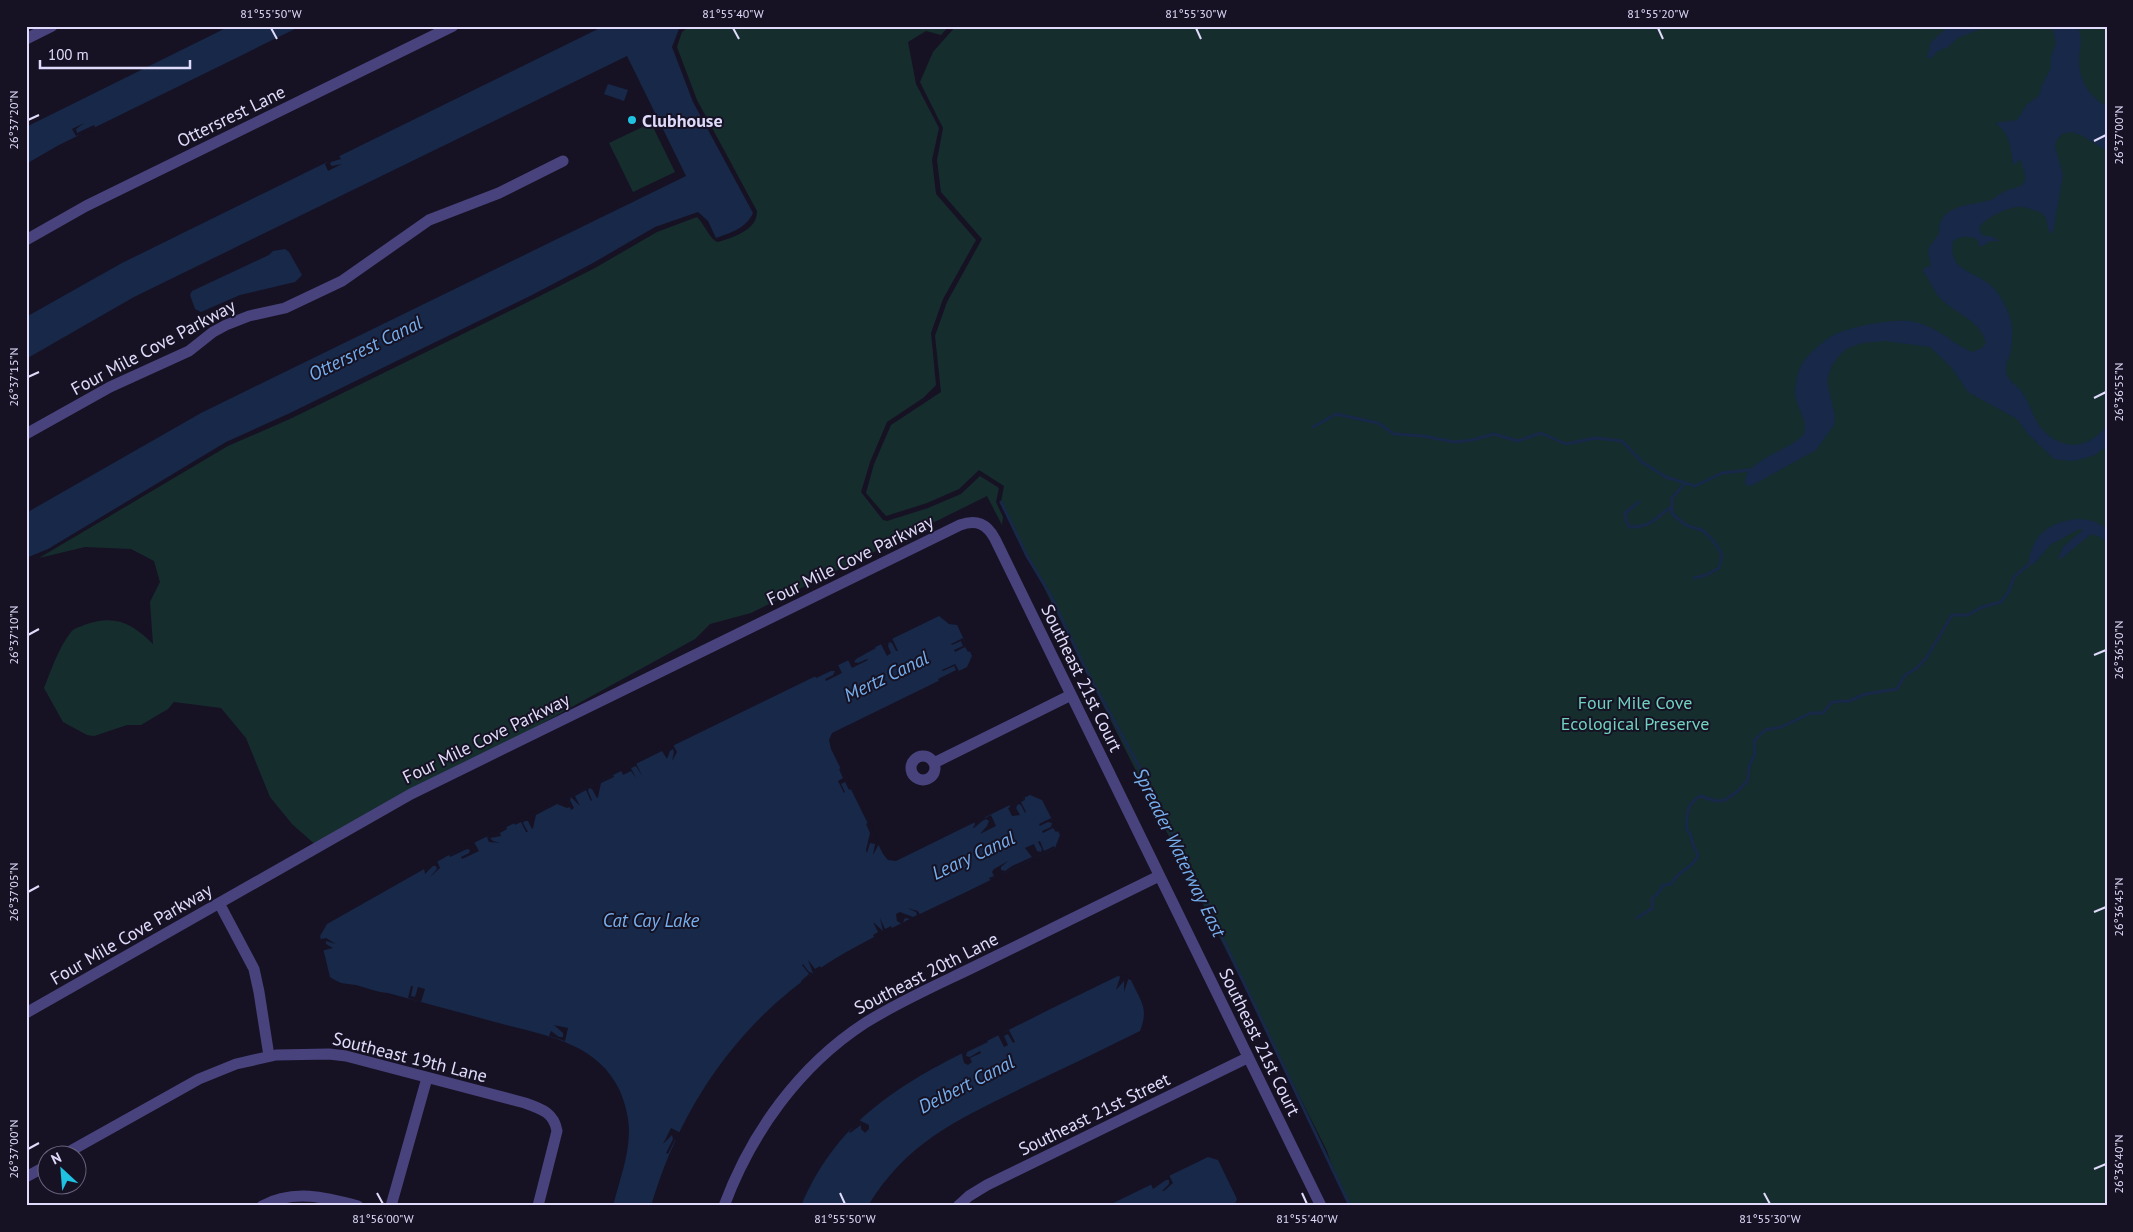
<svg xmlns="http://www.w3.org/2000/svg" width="2133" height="1232" font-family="'PT Sans',sans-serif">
<rect width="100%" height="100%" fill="#161224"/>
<path fill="#162d2e" d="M 690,26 L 949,26 L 941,35 L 926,31 L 908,42 L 916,84 L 939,128 L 932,160 L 936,194 L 976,240 L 943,299 L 931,333 L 936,385 L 923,398 L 887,422 L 870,462 L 861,492 L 883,520 L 887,521 L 928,508 L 961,494 L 980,476 L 999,488 L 996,502 L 1003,517 L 1002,525 L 987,496 L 751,613 L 710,624 L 695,639 L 318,847 L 292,824 L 270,797 L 246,738 L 221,708 L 174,702 L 168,709 L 141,725 L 127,725 L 94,736 L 87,735 L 63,722 L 44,688 C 52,668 58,649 71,632 C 74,628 80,627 84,625 C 114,614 132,623 153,644 L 150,602 L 160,582 L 154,561 L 131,549 L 85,547 L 39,558 L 228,446 L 292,418 L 534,299 L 595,268 L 657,232 L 697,217 C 704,224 711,241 718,242 C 732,238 758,230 757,211 L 697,100 L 677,47 L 682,32 Z
M 956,26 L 2107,26 L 2107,1206 L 1350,1206 L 1336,1178 L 1327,1151 L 1001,502 L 1004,486 L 979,470 L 959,489 L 927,503 L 886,516 L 866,493 L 874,464 L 891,425 L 941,392 L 935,336 L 947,302 L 982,239 L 941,192 L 937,160 L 943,128 L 920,82 L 933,52 Z
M 651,123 L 675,172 L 633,192 L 609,143 Z"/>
<path fill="#172848" d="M 230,26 L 301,26 L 59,145 L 26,164 L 26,127 Z
M 604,26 L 682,26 L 679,29 L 672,47 L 693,102 L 753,213 C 746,228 731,233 716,238 L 708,221 L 698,212 L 655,227 L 593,263 L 532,295 L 290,413 L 226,442 L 48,549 L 26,558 L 26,513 L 201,413 L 686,176 L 627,56 L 134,297 L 26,359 L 26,317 L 122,263 Z
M 1949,26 L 1988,26 L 1958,38 L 1948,47 L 1938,51 L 1931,58 L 1927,58 L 1931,42 Z
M 2052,26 L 2077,26 C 2084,38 2079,49 2079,61 C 2079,80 2090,98 2107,106 L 2107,151 L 2081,135 L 2071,132 L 2062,134 L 2057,140 L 2055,146 L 2063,175 L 2053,233 L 2050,233 C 2046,226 2049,217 2041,213 C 2036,210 2023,206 2018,207 C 2008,207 1982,219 1979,229 L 1983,236 L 1991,236 L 2000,241 L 1990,241 L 1983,246 L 1979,246 L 1978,240 C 1969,235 1961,236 1953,241 C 1948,271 1972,270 1989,284 C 1997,290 2004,302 2008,312 C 2013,324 2013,337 2011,349 C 2010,358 2003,366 2007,375 C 2010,383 2018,386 2022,392 C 2030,403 2033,419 2042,429 C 2063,452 2089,449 2107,425 L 2107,446 L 2095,455 L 2082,459 L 2071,461 L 2054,459 L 2027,433 L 2017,419 L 1968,392 L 1951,367 L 1930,347 L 1885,341 L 1862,343 L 1846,349 L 1838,357 L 1831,367 L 1827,381 L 1835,416 L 1834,425 L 1816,450 L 1751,486 L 1746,485 C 1739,463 1790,450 1802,436 C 1812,423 1794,406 1795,392 C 1796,381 1799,365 1807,357 C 1813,350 1823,342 1830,337 C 1845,327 1898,317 1915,322 C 1940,328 1951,343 1972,352 L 1982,348 L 1986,343 C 1980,319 1955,314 1940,298 C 1932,290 1931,280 1923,272 L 1924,268 L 1929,267 L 1931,264 C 1924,244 1932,247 1939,233 C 1940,229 1939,224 1941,221 C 1950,203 1977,205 1993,199 C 1997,196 2001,193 2006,191 C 2013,187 2022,189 2025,180 C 2026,174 2022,166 2021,161 L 2019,160 L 2015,165 L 2013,163 C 2011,146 2009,132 1995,123 L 2017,120 L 2027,104 L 2039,96 L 2042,85 L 2051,68 L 2051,56 L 2056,43 Z
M 608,84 L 628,90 L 624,101 L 604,94 Z
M 285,249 L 289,252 L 302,275 L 295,282 L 240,295 L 201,312 L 195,309 L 190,295 L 192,291 L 269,255 L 273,251 Z
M 2075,519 C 2089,519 2096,521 2107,529 L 2107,544 L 2101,537 L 2091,534 L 2062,558 L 2058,559 L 2063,547 L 2083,530 L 2079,529 L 2050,545 L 2034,564 L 2028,565 C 2032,536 2046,524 2075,519 Z
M 939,616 L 949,624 L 957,625 L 972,656 L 967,667 L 832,733 L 829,740 L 831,749 L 883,854 L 888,860 L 896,861 L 1030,795 L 1042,800 L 1060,835 L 1055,848 C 1011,870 967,892 922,913 C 888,930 854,946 822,967 C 736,1025 680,1108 651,1206 L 613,1206 C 619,1182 629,1156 629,1131 C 629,1118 625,1103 620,1091 C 597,1041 542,1035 495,1022 C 459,1012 423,1003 388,993 C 375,992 368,988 356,985 C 343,983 342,985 330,977 L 320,936 L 327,924 L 449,855 Z
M 1118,976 L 1131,980 C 1141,1002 1149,1008 1140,1031 C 1102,1050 1064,1068 1026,1086 C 960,1119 908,1140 868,1206 L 801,1206 C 840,1114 909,1079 993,1038 C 1034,1017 1077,996 1118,976 Z
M 1208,1157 L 1218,1160 L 1237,1199 L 1234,1206 L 1107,1206 Z"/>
<path fill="#161224" d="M 84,123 L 76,129 L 77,133 L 94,125 L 96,130 L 76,136 L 72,129 Z
M 338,154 L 341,159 L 331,162 L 330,164 L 332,166 L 342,164 L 328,171 L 325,164 Z
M 892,638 L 898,651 L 896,651 L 892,643 L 889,642 L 888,646 L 891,653 L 887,656 L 881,644 Z
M 963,638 L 965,642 L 968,642 L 972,650 L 968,652 L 965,647 L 955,652 L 954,650 L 963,646 L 961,641 L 952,645 L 951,644 Z
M 875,647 L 876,648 L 856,659 L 854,662 L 858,663 L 867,659 L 868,660 L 852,668 L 848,660 L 861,653 L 861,651 Z
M 955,664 L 959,671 L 945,678 L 946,680 L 940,683 L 938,679 L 956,670 L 954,666 L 943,671 L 942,670 Z
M 838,665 L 842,673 L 826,681 L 825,679 L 833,675 L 835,671 L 831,671 L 816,678 L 814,674 L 820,671 L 821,673 Z
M 672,743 L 677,752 L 672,761 L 674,752 L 673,749 L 670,751 L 667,759 L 662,751 L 663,747 Z
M 636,763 L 642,776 L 636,766 L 631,768 L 636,778 L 631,771 L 623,775 L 620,768 Z
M 843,767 L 851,783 L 849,784 L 851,789 L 849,790 L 845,782 L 841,784 L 845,792 L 844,793 L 838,781 L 843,778 L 839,769 Z
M 613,775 L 614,777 L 601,783 L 598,797 L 597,798 L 592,789 L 589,788 L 588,791 L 592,800 L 591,801 L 586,790 L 575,796 L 580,806 L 571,797 L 570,800 L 574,808 L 571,810 L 570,807 L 567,808 L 557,804 L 536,815 L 533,828 L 532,829 L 528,821 L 525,821 L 523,823 L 528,832 L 526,832 L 521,822 L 515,825 L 513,821 L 546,805 L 547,807 Z
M 1025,798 L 1025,800 L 1021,802 L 1026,812 L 1025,813 L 1021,805 L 1018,804 L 1016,808 L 1020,815 L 1012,816 L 1008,808 L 1010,807 L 1009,803 Z
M 983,815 L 985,818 L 991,815 L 996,826 L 980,834 L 987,826 L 989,821 L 986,819 L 981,822 L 974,828 L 973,828 L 975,824 L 973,820 Z
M 1051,818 L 1060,830 L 1056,832 L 1053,828 L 1043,833 L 1042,831 L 1051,827 L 1052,823 L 1048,822 L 1040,826 L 1039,824 Z
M 870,822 L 879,844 L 873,855 L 875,844 L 870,843 L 867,853 L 866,850 L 870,833 L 866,824 Z
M 505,825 L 507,829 L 500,833 L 501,836 L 490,838 L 493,841 L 500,843 L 489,842 L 487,837 L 489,835 L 488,833 Z
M 1040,841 L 1044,851 L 1054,846 L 1055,848 L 1039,856 L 1040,859 L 1032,862 L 1031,860 L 1003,874 L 1004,876 L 995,881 L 994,879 L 990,880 L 989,878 L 994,876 L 992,872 L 994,869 L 1008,861 L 1001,867 L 1001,870 L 1005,871 L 1012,866 L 1032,857 L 1025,848 L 1034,844 L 1037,851 L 1041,852 L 1042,849 L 1038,842 Z
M 474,842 L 479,851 L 462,859 L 461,857 L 469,853 L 470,850 L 467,849 L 450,857 L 449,855 L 461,849 L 460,847 Z
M 436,859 L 440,868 L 430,877 L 437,869 L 436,866 L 433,866 L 425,874 L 424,868 L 429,866 L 428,863 Z
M 907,908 L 918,911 L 920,915 L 911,919 L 905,918 L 902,924 L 897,921 L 896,914 L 900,912 L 913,917 L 917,915 L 916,912 Z
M 880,918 L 885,929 L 891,926 L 892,928 L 889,930 L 890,932 L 874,937 L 873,935 L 878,932 L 873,922 L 883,931 Z
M 326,938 L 336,944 L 326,941 L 326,944 L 333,948 L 321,951 L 321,939 Z
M 808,960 L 815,969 L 820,966 L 821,968 L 809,976 L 811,979 L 803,984 L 801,981 L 809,974 L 802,965 L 803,964 L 809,972 L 813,973 Z
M 1121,974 L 1129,977 L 1124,992 L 1124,981 L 1116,990 Z
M 411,986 L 413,986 L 411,996 L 415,997 L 418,987 L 425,989 L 421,1002 L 408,998 Z
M 554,1025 L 568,1028 L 565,1041 L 549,1036 L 551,1031 L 559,1037 L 563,1037 L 563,1033 Z
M 1009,1030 L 1015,1042 L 1013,1043 L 1008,1034 L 1004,1036 L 1008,1045 L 1004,1047 L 998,1035 Z
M 987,1040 L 988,1042 L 967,1052 L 966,1056 L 970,1057 L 980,1051 L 981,1053 L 970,1058 L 972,1062 L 968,1065 L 964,1063 L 961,1050 Z
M 857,1119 L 869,1125 L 869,1129 L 865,1133 L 861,1129 L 861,1125 L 850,1133 L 849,1132 L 853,1127 L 851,1125 Z
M 671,1128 L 681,1133 L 677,1141 L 675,1140 L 668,1154 L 666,1153 L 673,1139 L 672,1135 L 663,1144 Z
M 1169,1175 L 1173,1183 L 1164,1191 L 1162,1191 L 1169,1184 L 1169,1180 L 1166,1180 L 1153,1189 L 1151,1184 Z"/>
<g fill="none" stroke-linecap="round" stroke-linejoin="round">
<path stroke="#172848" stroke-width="3" d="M 1313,427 L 1336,414 L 1378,423 L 1394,434 L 1423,436 L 1454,442 L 1472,440 L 1494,434 L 1518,441 L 1541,433 L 1566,444 L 1595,438 L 1622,441 L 1642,462 L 1666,477 L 1695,486 L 1722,473 L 1749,470
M 1685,483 L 1672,498 L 1672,514 L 1686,525 L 1704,531 L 1715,543 L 1722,555 L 1719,568 L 1706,575 L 1694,578
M 1001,502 L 1027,556 L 1051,596 L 1084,666 L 1141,770 L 1186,861 L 1350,1206
M 1639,502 L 1625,513 L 1626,521 L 1630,527 C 1655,526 1653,518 1672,507
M 1637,918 L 1653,908 L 1652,899 L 1659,892 L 1663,885 L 1671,884 C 1679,869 1693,869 1698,855 L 1692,842 L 1691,835 L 1687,830 C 1686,816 1686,804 1700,796 L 1716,801 L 1725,800 L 1738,791 L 1748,780 L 1749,766 L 1755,754 L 1754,741 L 1765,730 L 1781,727 L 1811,713 L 1823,713 L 1832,702 L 1849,701 L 1866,694 L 1897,689 L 1905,675 L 1917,668 L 1927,657 L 1952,615 L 1968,615 L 1982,607 L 2001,602 L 2009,591 L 2014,577 L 2028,565"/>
<path stroke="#49437d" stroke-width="11" d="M 26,39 L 52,26
M 26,240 L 86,206 L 453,26
M 26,434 L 110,387 L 189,351 L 213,332 L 226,325 L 249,316 L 285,308 L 342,281 L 429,220 L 499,193 L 563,161
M911 768a12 12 0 1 1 24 0a12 12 0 1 1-24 0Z
M 934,763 L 1071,695
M 219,903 L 254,969 L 259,992 L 269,1056
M 26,1013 L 411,794 L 960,525 C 977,519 987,524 995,539 L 1321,1206
M 65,1154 L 199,1079 L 236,1064 L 276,1055 L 329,1054 L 346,1056 L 525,1103 C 542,1109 554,1113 557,1131 L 538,1206
M 26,1177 L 48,1165
M 262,1206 C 293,1189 325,1197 358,1206
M 391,1206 L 427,1078
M 724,1206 C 751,1133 799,1066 865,1023 C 903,999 946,981 986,961 C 1044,933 1101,904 1159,876
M 958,1206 L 969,1196 L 987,1185 L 1247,1058"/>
</g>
<path fill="none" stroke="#e0dbfa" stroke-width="2" d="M 271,28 L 277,39M 733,28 L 739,39M 1196,28 L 1201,39M 1658,28 L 1663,39M 28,120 L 39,115M 2094,141 L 2106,135M 28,377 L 39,372M 2094,398 L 2106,392M 28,635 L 39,629M 2094,655 L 2106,650M 28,892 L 39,886M 2094,912 L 2106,907M 28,1149 L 39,1143M 2094,1169 L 2106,1164M 377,1193 L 383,1204M 840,1193 L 845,1204M 1302,1193 L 1307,1204M 1764,1193 L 1770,1204"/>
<circle fill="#20c2e1" stroke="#161224" stroke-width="2" cx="632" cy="120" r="5"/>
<g text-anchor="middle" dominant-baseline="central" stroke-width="4" stroke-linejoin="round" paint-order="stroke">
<g font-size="18" fill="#e0dbfa" stroke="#161224">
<text transform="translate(231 116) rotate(-26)">Ottersrest Lane</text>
<text transform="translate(153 347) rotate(-28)">Four Mile Cove Parkway</text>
<text transform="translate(850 560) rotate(-26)">Four Mile Cove Parkway</text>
<text transform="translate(1082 678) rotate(64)">Southeast 21st Court</text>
<text transform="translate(486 738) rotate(-26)">Four Mile Cove Parkway</text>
<text transform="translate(131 934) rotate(-30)">Four Mile Cove Parkway</text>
<text transform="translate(926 973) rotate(-27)">Southeast 20th Lane</text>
<text transform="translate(1260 1042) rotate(64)">Southeast 21st Court</text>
<text transform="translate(410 1057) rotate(14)">Southeast 19th Lane</text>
<text transform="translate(1094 1114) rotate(-26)">Southeast 21st Street</text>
</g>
<g font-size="18" font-weight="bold" fill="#e0dbfa" stroke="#161224" text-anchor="start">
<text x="642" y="120">Clubhouse</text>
</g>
<g font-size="18" fill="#70d1bf" stroke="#161224">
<text x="1635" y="702">Four Mile Cove<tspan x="1635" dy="21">Ecological Preserve</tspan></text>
</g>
<g font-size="19" font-style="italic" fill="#76afed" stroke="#161224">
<text transform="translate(365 348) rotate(-26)">Ottersrest Canal</text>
<text transform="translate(886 676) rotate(-26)">Mertz Canal</text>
<text transform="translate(1180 852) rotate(64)">Spreader Waterway East</text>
<text transform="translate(973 855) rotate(-25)">Leary Canal</text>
<text x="651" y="920">Cat Cay Lake</text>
<text transform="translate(966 1084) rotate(-27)">Delbert Canal</text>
</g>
</g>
<rect width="2133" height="1232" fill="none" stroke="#161224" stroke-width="55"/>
<g transform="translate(62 1170) rotate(334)"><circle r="24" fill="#161224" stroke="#67627a"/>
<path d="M0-4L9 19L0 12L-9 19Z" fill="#20c2e1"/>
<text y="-8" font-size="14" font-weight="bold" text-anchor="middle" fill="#e0dbfa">N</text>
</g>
<path d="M40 60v8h150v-8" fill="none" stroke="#e0dbfa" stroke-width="2.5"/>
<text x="48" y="60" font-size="15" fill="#e0dbfa" stroke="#161224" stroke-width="4" paint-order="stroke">100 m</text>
<rect x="28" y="28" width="2078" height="1176" fill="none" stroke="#e0dbfa" stroke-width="2"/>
<g font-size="12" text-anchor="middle" fill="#e0dbfa">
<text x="271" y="18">81°55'50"W</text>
<text x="733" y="18">81°55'40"W</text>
<text x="1196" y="18">81°55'30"W</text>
<text x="1658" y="18">81°55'20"W</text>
<text transform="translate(14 120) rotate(-90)" y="4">26°37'20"N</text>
<text transform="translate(2119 135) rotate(-90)" y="4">26°37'00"N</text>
<text transform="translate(14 377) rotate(-90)" y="4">26°37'15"N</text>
<text transform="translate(2119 392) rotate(-90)" y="4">26°36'55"N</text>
<text transform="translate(14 635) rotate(-90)" y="4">26°37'10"N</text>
<text transform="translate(2119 650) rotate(-90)" y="4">26°36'50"N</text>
<text transform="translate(14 892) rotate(-90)" y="4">26°37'05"N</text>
<text transform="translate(2119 907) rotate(-90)" y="4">26°36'45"N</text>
<text transform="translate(14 1149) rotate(-90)" y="4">26°37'00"N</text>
<text transform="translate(2119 1164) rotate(-90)" y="4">26°36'40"N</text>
<text x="383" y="1223">81°56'00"W</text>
<text x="845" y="1223">81°55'50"W</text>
<text x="1307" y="1223">81°55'40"W</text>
<text x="1770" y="1223">81°55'30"W</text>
</g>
</svg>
